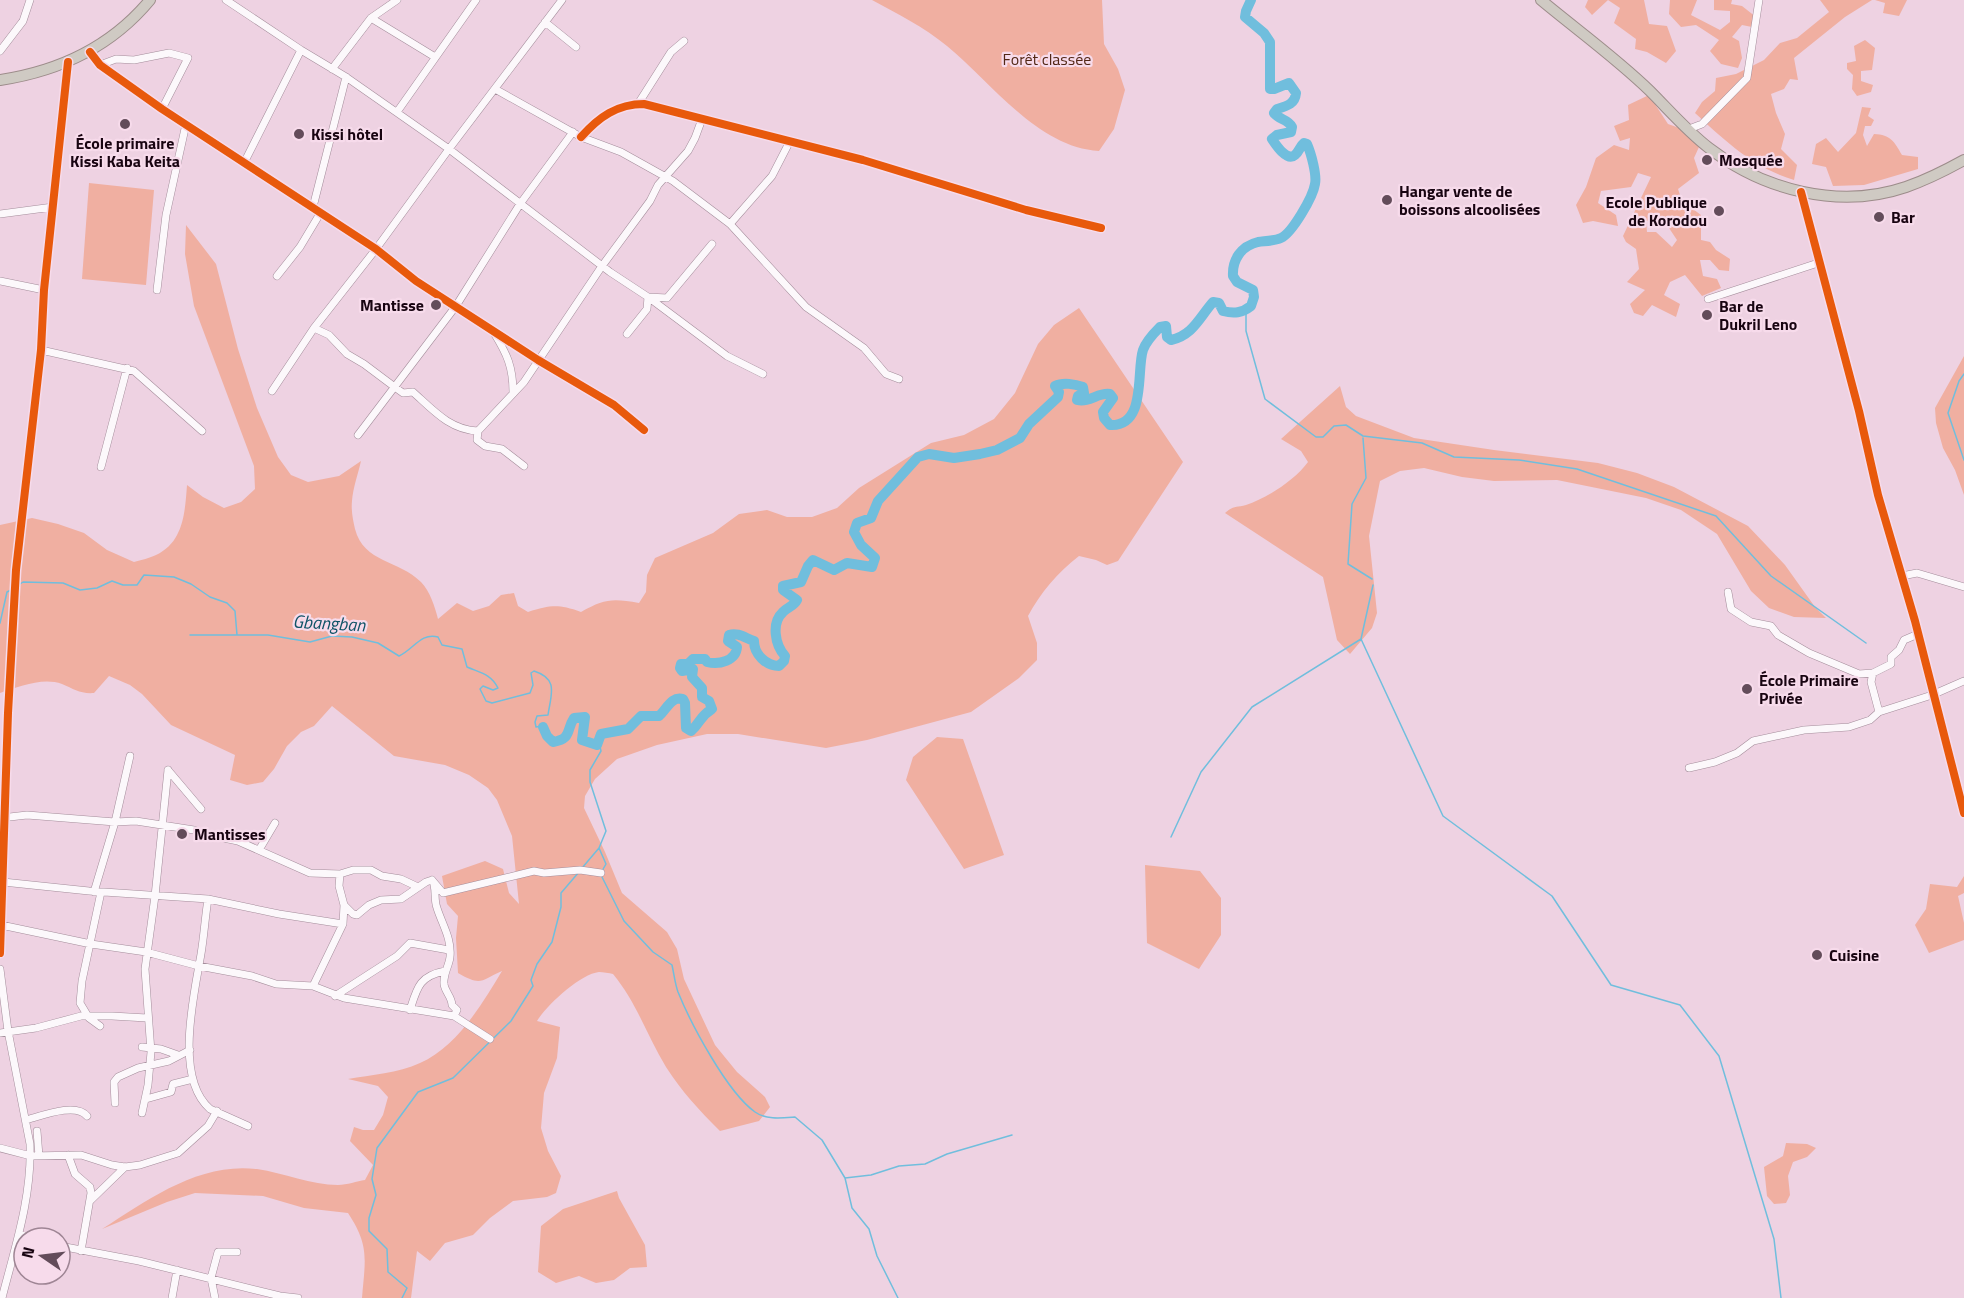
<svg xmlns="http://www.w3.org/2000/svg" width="1964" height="1298" font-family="'Titillium Web',sans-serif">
<rect width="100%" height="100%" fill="#eed2e2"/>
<path fill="#f0afa1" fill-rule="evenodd" d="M 872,0 L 1102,0 L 1104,44 L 1118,69 L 1125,90 L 1114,129 L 1099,151 C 1038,148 991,82 947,46 C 924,27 898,14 872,0 Z
M 1588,0 L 1644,0 L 1649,24 L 1667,26 L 1676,51 L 1666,63 L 1647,52 L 1635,49 L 1636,39 L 1614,23 L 1620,8 L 1608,0 L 1592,15 L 1585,7 Z
M 1670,0 L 1697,0 L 1691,15 L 1720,30 L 1730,22 L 1730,11 L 1714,10 L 1714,0 L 1732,0 L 1731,4 L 1742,6 L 1756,17 L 1752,27 L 1742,25 L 1732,37 L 1739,41 L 1742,58 L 1738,68 L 1721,64 L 1710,51 L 1719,40 L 1696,25 L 1681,27 L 1669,14 Z
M 1820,0 L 1872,0 L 1845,17 L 1794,58 L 1798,80 L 1790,79 L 1784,89 L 1771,94 L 1776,113 L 1785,134 L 1781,149 L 1797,165 L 1794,180 C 1754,168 1725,141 1695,113 L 1702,102 L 1715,91 L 1716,78 L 1736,74 L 1764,60 L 1780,43 L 1797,38 L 1829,12 Z
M 1875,0 L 1907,0 L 1899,16 L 1883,13 L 1885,3 Z
M 1865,40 L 1875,48 L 1872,70 L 1861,71 L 1861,81 L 1873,85 L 1871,92 L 1857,96 L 1852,89 L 1853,75 L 1847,69 L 1847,63 L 1856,61 L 1854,46 Z
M 1649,95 L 1668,124 L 1685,130 L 1699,147 L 1694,158 L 1699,173 L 1678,189 L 1682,201 L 1701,215 L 1701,240 L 1710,242 L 1716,250 L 1730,259 L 1729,271 L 1719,270 L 1710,260 L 1700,260 L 1703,276 L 1717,279 L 1721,288 L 1702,296 L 1685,275 L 1670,282 L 1664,295 L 1680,304 L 1676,317 L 1652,305 L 1643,316 L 1634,313 L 1630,304 L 1645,290 L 1627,282 L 1639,269 L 1636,249 L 1626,242 L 1623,236 L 1651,177 L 1638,173 L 1631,187 L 1601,191 L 1598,203 L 1616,215 L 1618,226 L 1593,221 L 1583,223 L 1576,205 L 1586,187 L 1596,158 L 1614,145 L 1629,150 L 1630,138 L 1620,141 L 1614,126 L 1629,120 L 1628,105 ZM 1663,219 L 1677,240 L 1672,247 L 1656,232 L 1647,232 L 1646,221 Z
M 1862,107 L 1871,108 L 1868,116 L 1874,120 L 1871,126 L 1865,126 L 1863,135 L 1867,146 L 1874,134 C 1891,135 1894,141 1902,155 L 1918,157 L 1918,169 L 1864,185 L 1833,186 L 1826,167 L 1812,164 L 1816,144 L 1826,138 L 1838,152 L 1856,133 Z
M 89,183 L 154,190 L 146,285 L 82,279 Z
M 186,225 L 216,264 L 238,349 L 257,408 L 278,457 L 291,475 L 308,482 L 339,476 L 361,461 C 358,474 353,488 352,501 C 351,511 353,520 355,529 C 364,563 399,560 421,582 C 430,591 435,607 438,619 L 457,603 L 473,611 L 489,606 L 501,595 L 514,593 L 518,606 L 528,612 C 551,605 558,604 581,612 C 604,599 612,598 639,603 L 646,592 L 647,575 L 655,558 L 713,533 L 739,514 L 767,510 L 787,517 L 812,517 L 837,508 L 859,488 L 931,443 L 964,435 L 994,419 L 1015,393 L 1038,344 L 1054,325 L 1079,308 L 1183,462 L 1118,561 L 1107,565 L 1096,560 L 1079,556 C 1057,573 1041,592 1028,616 L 1037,643 L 1037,660 L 1019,678 L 971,712 L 867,740 L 826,748 L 738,734 L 707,734 L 657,745 L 617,759 L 595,779 L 585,796 L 584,808 L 605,852 L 622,893 L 667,932 L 677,949 L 684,979 L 715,1045 L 737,1072 L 765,1097 L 770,1107 L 759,1121 L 720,1131 C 699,1110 682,1092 666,1067 C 647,1036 637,1003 613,974 C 609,973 603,972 599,972 C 580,974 547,1005 537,1021 L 560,1027 L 557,1058 L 544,1093 L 541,1128 L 548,1151 L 561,1176 L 556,1193 L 547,1197 L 513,1201 L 490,1218 L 473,1235 L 445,1243 L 430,1261 L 417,1251 L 411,1298 L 362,1298 C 365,1260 370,1246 348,1213 L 304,1208 L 263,1196 L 195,1193 L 167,1202 L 102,1229 C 149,1199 199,1162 257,1169 C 284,1173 311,1185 338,1185 C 347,1185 357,1181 365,1180 L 373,1165 L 350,1141 L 354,1127 L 363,1130 L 374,1130 L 383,1115 L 388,1097 L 378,1086 L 348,1079 C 371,1075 398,1073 420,1063 C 457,1047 482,1004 502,971 C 481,980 482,987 458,973 L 456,938 L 458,916 L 447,904 L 442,876 L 485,861 L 503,869 L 509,893 L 519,904 L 512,836 L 497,800 L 488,788 L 469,775 L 445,765 L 394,756 L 332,706 L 314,726 L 301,732 L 287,746 L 274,769 L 263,782 L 247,785 L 230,780 L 235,755 L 171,725 L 142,694 L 130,685 L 109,676 L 94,693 C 80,694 74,689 62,684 C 42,677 19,687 0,693 L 0,525 L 32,518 L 58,524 L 84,533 L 107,550 L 134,562 C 141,560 150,558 156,555 C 184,542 185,511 187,485 L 203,497 L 224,508 L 241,502 L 255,489 L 254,466 L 194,306 L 185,254 Z
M 1964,356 L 1964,495 L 1955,470 L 1943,448 L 1936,423 L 1935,408 Z
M 1340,386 L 1346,407 L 1356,416 L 1414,438 L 1494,450 L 1598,463 L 1637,473 L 1674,487 L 1748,526 L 1785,565 L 1815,607 L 1826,618 L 1794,617 L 1769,608 L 1751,591 L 1717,534 L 1681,510 L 1646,498 L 1557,480 L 1494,481 L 1462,477 L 1424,468 L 1400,471 L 1380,481 L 1369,536 L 1377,613 L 1372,628 L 1350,654 L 1337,640 L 1323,577 L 1225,513 C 1234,505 1236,508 1246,505 C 1267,498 1295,480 1308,462 L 1301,451 L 1281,439 Z
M 937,737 L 963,739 L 1004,855 L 964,869 L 906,780 L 913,757 Z
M 1145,865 L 1200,871 L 1221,898 L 1221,935 L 1199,969 L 1147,943 Z
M 1964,876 L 1964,893 L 1958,896 L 1964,923 L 1964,940 L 1929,953 L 1915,925 L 1926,909 L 1930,884 L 1957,887 Z
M 1786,1143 L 1807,1144 L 1816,1148 L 1807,1157 L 1793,1162 L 1788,1176 L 1790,1195 L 1786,1203 L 1774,1204 L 1767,1196 L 1764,1167 L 1783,1156 Z
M 617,1191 L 619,1198 L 645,1245 L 647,1267 L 630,1268 L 614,1280 L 596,1283 L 579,1276 L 556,1283 L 538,1272 L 541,1226 L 563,1209 Z"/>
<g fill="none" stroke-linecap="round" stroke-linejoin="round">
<path stroke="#70bedd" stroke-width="1.5" d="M 1246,310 L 1246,331 L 1265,399 L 1316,437 L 1323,437 L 1334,426 L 1346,425 L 1363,436 L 1422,443 L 1454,457 L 1519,460 L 1577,469 L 1716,516 L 1771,576 L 1866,643
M 1964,374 L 1959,381 L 1948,413 L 1964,460
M 1363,438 L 1366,478 L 1352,504 L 1348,564 L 1372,579
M 1373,585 L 1361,639 L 1443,816 L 1552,896 L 1611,985 L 1680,1005 L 1719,1056 L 1774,1239 L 1781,1298
M 17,586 L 23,582 L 63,583 L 80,590 L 97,588 L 112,581 L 123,585 L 137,585 L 144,575 L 174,577 L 191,584 L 210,597 L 227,603 L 235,611 L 237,635
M 0,623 L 7,592 L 13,589
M 190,635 L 268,635 L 310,642 L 332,636 L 352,637 L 378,643 L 399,656 C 413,650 421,632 438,637 L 442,645 L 462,649 L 467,667 C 481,673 491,674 498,688 L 493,690 L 483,686 L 480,689 L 486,701 L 492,703 L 530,693 L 533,685 L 531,673 L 534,671 C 559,679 551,694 548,715 L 537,716 L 535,722 L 536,727 L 542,726
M 1171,837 L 1201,772 L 1252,707 L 1361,639
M 599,848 L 606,864 L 602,871
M 582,868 L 599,848 L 606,831 L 590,782 L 590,770 L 601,751 L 599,743
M 601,875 L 624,921 L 653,952 L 672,965 C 674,974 675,984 678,992 C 691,1024 727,1092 755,1112 C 766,1120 782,1118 795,1117 L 822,1140 L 845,1178 L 852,1208 L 869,1229 L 877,1256 L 898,1298
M 845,1178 L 871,1175 L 899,1166 L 925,1164 L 947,1154 L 1012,1135
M 402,1298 L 407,1288 L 388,1272 L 387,1249 L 369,1231 L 369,1218 L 376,1195 L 372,1179 L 377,1148 L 418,1092 L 453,1078 L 511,1021 L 533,986 L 531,980 L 537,964 L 552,942 L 561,907 L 561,893 L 579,872"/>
<path stroke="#70bedd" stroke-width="10" d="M 543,727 L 547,736 L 553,742 C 572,739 566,730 574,718 L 585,717 L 582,740 L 597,745 L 601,734 L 628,729 L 641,716 L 659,716 C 667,709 671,696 683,699 L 685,703 L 686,728 L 691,731 C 701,722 699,717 712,709 L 709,701 L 702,697 L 702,688 L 692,677 L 693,669 L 682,671 L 680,668 L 681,664 L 688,664 L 693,659 L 705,659 L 707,662 C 719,665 736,661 737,647 L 728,641 L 729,635 C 738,632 745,638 754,641 C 754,654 766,666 779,666 L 784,661 L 785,656 C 775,645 771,623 783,612 C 788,607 794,606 797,600 L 783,590 L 783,586 L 801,582 L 808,566 L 813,560 L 834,570 L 847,563 L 872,567 L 875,558 L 861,545 L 854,532 L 857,523 L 871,518 L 878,501 L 918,457 L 929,454 L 954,458 L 980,454 L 997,450 L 1020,438 L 1029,424 L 1058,397 L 1059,392 L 1055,386 C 1063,382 1075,384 1083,387 L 1084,393 L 1078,396 L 1077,400 C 1090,403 1098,392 1110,394 L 1113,398 L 1103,412 L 1104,418 L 1110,425 C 1147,427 1136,371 1143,350 C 1146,341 1154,333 1160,327 L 1166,326 L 1167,337 L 1171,340 C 1193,335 1199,318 1213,302 L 1219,303 L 1223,311 C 1234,314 1242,313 1251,306 L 1254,297 L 1253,290 L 1237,282 L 1233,276 C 1232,260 1241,246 1258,242 C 1265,241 1274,241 1281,238 C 1292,233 1313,197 1315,184 C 1317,175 1311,153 1307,144 L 1304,143 C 1300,146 1299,152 1295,155 C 1287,162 1276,145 1272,139 L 1277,135 L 1291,132 L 1292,127 C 1288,119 1279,120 1274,113 L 1277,109 C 1287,106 1295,104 1296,93 L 1289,83 L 1274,89 L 1270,89 L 1270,42 L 1264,33 L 1245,17 L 1246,11 L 1251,0"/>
<defs>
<path id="minor" d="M 226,0 L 301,50 L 346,77 L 449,149 L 610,272 L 648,297 L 727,356 L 763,374
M 371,18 L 435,57
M 545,22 L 576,47
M 0,51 L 23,21 L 30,0
M 90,52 L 100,65 L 162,109 L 376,249 L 416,281 L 538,360 L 614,405 L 644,430
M 100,65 L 116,59 L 134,60 L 169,53 L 188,58 L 162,109
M 332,69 L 371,18 L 397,0
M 495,89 L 581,137 L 621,152 L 673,181 L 730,224 L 806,307 L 864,348 L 886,374 L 899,379
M 638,104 L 671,52 L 684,41
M 397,112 L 476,0
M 1689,129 L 1702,124 L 1747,78 L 1759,0
M 581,137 C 599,117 617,104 644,104 L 863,160 L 1026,210 L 1101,228
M 244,163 L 301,50
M 1801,192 L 1859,411 L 1878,495 L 1915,621 L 1964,813
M 313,207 L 346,77
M 0,214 L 53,207
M 730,224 L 772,176 L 790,141
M 277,276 L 300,247 L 321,212
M 0,281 L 44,290
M 157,290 L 166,215 L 186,124
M 1708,299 L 1818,263
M 314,328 L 329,335 L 347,354 L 364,364 L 396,388 L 403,393 L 413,392 C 433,410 450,430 478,431
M 494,333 C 507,354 513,367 513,392
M 627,334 L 647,309 L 648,297 L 667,298 L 712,244
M 41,350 L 134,371 L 202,431
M 272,391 L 314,328 L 376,249 L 449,149 L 562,0
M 358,435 L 456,306 L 520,204 L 573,132
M 524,466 L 502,449 L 485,446 L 477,440 L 478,431 L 524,382 L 602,266 L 650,201 L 658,185 L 688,151 L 695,138 L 702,119
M 101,467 L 127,368
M 1902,576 L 1917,573 L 1964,587
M 1728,592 L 1731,609 L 1751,622 L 1771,626 L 1778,635 L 1809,653 L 1859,674 L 1873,673 L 1891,664 L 1891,657 L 1899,650 L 1904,640 L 1918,634
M 1873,673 L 1871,682 L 1879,712
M 1689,768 L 1715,762 L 1737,753 L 1753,741 L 1804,730 L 1849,727 L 1870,720 L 1879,712 L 1932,695 L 1964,681
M 168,770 L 201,809
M 1,818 L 27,815 L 115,822 L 136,821 L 194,830 L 209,835 L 238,841 L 310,873 L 340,874 L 339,886 L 344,905 L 343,924 L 313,986
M 259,850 L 275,823
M 340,874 L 353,870 L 371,870 L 382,876 L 401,879 L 418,887
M 432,880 L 443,893 L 534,871 L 544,873 L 580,870 L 601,873
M 3,882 L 89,891 L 208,899 L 279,914 L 343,924
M 434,885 C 436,893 434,900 437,908 C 442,924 452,939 450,957 C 449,966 443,974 444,984 C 445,992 452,997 452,1005 L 457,1010 L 454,1016
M 94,892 L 115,822 L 130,756
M 208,899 C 205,918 204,936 201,954 C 194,995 174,1078 210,1109 L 248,1126
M 344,905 L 353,914 L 357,915 L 369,905 L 381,900 L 401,899 L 426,882 L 432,880
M 1,925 L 91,944 L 146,952 L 199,966 L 252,976 L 276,984 L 313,986 L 344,998 L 454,1016 L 490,1039
M 0,953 L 8,713 L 16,570 L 41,350 L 44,290 L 68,62
M 0,969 L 8,1031 L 30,1144 C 32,1197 15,1247 2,1298
M 335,996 L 397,956 L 410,943 L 449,950
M 410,1010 C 417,988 419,976 445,971
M 100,1026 L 89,1018 L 80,1003 L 82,981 L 101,892
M 0,1033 L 36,1028 L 81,1016 L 112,1016 L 147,1018
M 142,1047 L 161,1049 L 178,1055
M 146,1099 L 171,1092 L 173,1084 L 193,1079
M 115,1103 L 114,1082 L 118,1077 L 138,1068 L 169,1061 L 190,1050
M 142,1113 L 148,1085 L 151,1052 L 145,969 L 155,896 L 168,770
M 26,1120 C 41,1116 76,1102 87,1116
M 37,1131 L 39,1156
M 0,1148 L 31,1156 L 81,1155 L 112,1165 L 125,1167 L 140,1165 L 178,1153 L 208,1126 L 217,1111
M 68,1155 L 75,1174 L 90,1187 L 91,1193 L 81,1251
M 90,1201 L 125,1167
M 19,1234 L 32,1238
M 60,1246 L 139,1261 L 280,1296 L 298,1298
M 172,1298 L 177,1270
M 215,1298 L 211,1278 L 218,1252 L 237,1252"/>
<path id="highway" d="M 1541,0 C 1577,30 1616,58 1650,91 C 1669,110 1687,131 1709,148 C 1763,190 1839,210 1906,187 C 1926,180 1946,170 1964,160
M 0,80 C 60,71 111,47 150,0"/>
</defs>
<use href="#minor" stroke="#a48d9b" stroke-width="8"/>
<use href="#highway" stroke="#9c8c8a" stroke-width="12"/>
<use href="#minor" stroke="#fcf8fb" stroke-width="7"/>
<use href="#highway" stroke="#cfcac3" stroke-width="10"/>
<defs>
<path id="cycleway" d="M 90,52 L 100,65 L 162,109 L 376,249 L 416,281 L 538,360 L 614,405 L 644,430
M 581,137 C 599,117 617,104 644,104 L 863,160 L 1026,210 L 1101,228
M 1801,192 L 1859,411 L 1878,495 L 1915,621 L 1964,813
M 0,953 L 8,713 L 16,570 L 41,350 L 44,290 L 68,62"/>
</defs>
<use href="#cycleway" stroke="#f7dbeb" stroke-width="11"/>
<use href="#cycleway" stroke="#e8590c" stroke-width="8"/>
</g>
<g fill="#634c5a" stroke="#f7dbeb" stroke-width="2">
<circle cx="125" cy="124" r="6"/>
<circle cx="299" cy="134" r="6"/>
<circle cx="1707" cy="160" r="6"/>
<circle cx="1387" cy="200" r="6"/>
<circle cx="1719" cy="211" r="6"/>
<circle cx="1879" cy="217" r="6"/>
<circle cx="436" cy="305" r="6"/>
<circle cx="1707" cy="315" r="6"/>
<circle cx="1747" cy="689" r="6"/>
<circle cx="182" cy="834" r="6"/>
<circle cx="1817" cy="955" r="6"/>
</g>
<g text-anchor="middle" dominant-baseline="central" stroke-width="4.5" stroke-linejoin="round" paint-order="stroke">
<g font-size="16" fill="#522715" stroke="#f7dbeb">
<text x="1047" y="59">Forêt classée</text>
</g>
<g font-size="16" font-weight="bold" fill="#180411" stroke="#f7dbeb" text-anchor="start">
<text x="311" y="134">Kissi hôtel</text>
<text x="125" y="143" text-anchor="middle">École primaire<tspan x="125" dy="18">Kissi Kaba Keita</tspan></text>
<text x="1719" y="160">Mosquée</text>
<text x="1399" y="191">Hangar vente de<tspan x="1399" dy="18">boissons alcoolisées</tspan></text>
<text x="1707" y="202" text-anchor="end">Ecole Publique<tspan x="1707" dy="18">de Korodou</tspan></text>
<text x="1891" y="217">Bar</text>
<text x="424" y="305" text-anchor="end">Mantisse</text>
<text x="1719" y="306">Bar de<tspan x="1719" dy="18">Dukril Leno</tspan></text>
<text x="1759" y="680">École Primaire<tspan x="1759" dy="18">Privée</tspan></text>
<text x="194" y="834">Mantisses</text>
<text x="1829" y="955">Cuisine</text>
</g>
<g font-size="18" font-style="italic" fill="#0f5367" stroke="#f7dbeb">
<text transform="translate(329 623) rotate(3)">Gbangban</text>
</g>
</g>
<g transform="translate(42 1256) rotate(284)"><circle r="28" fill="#f7dbeb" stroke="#9e8594" stroke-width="1.5"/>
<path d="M0-4.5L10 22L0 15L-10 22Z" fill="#634c5a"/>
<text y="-9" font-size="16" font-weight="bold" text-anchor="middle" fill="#180411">N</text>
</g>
</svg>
